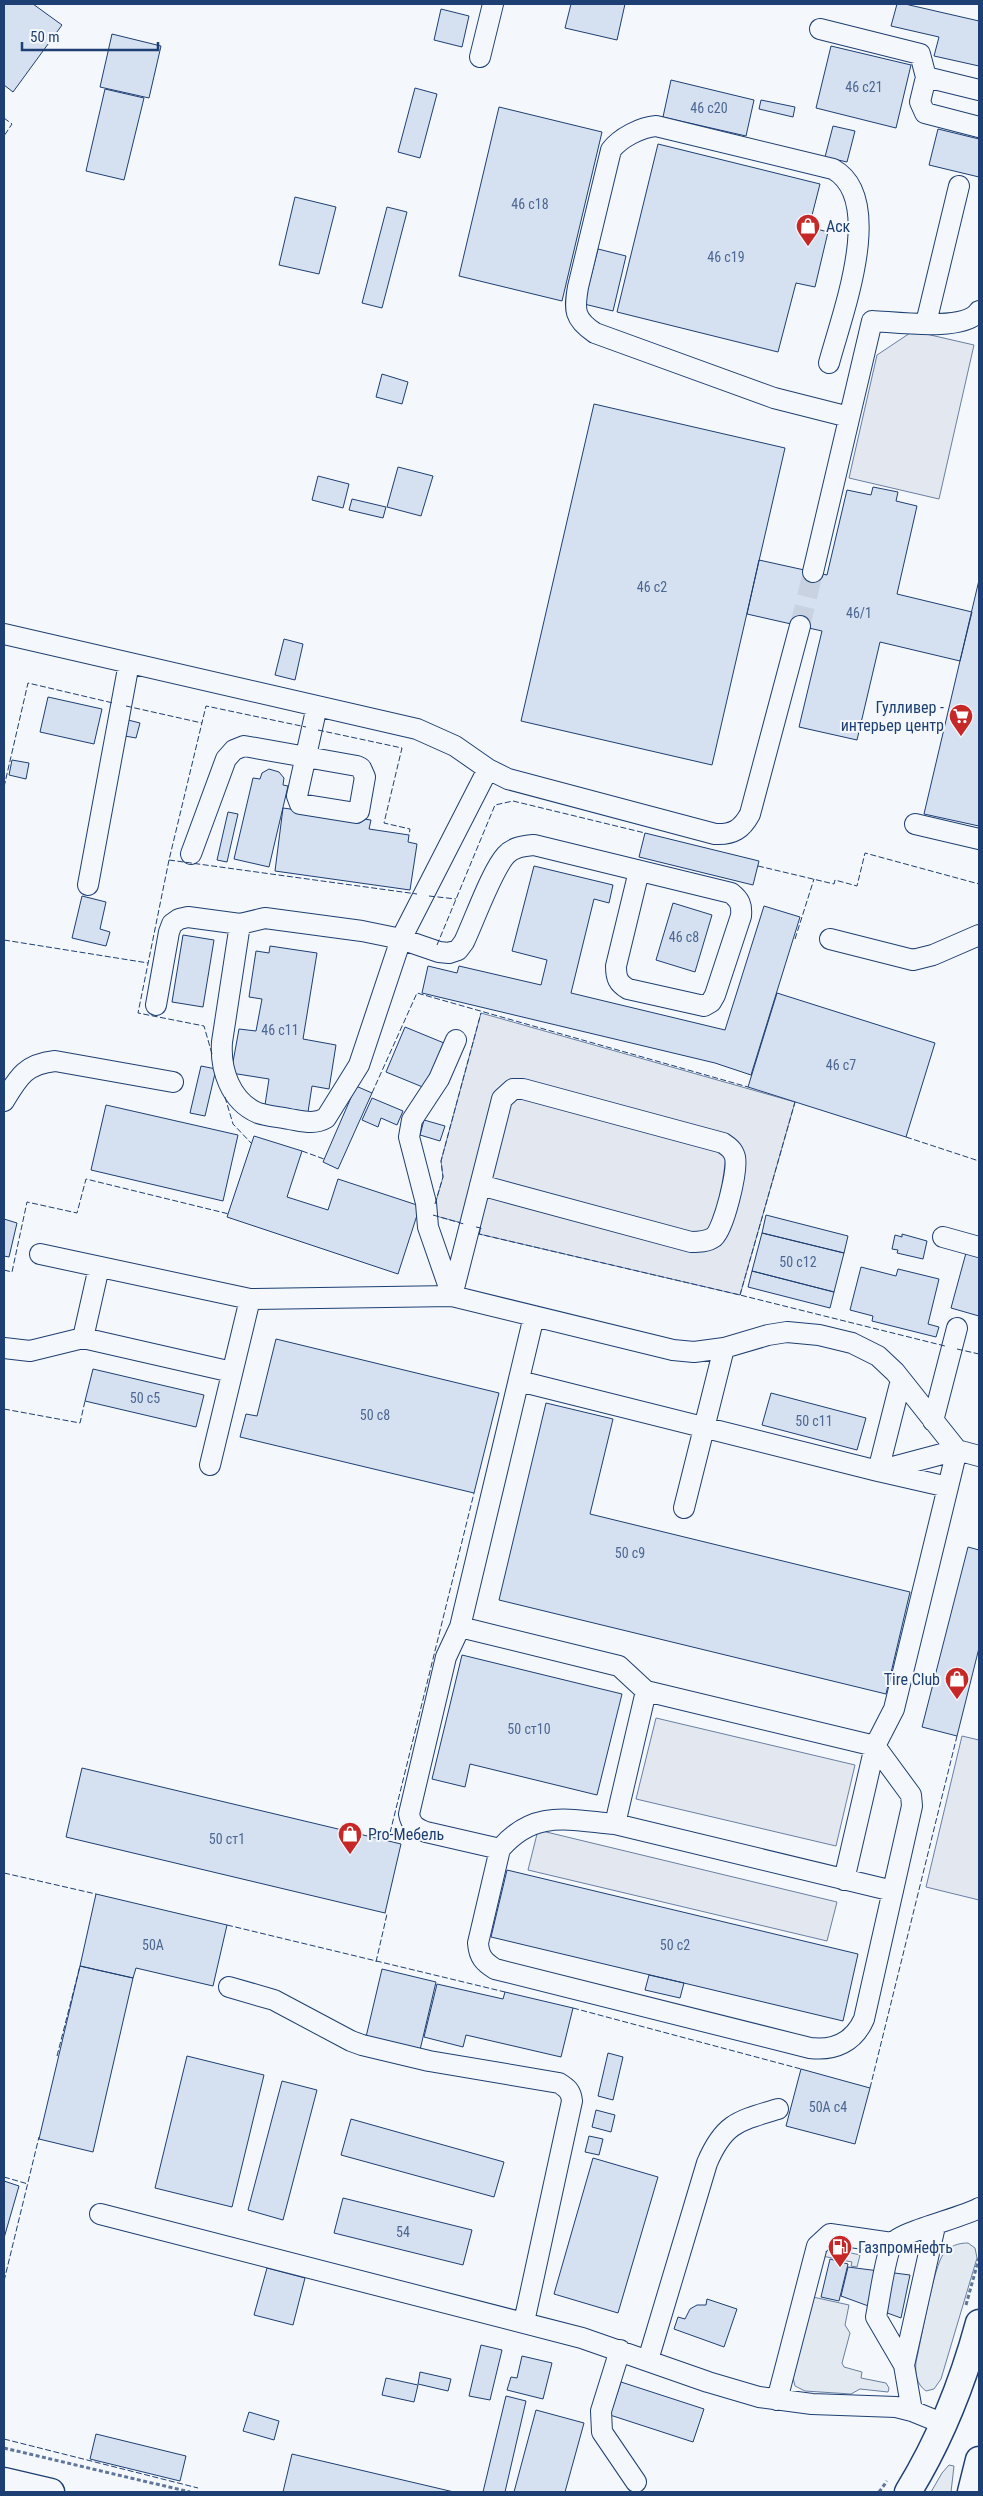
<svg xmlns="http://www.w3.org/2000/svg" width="983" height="2496" font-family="'Roboto Condensed',sans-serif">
<rect width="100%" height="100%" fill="#f4f7fb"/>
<path fill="#e3e9f0" stroke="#687fa3" d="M 968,2243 L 975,2248 L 977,2258 L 941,2379 L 934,2389 L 926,2391 C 916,2384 915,2373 916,2362 C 921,2341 933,2267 944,2253 C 950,2246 958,2243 968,2243 Z
M 830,2248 L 860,2255 L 857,2267 L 851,2266 L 852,2262 L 822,2256 Z
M 813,2297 L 849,2305 L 845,2325 L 850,2333 L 842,2363 L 844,2367 L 862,2372 L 861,2378 L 886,2383 L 889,2388 L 888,2392 L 860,2389 L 851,2394 L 805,2391 L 795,2386 L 793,2378 Z
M 949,2465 L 954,2466 L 951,2492 L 931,2492 L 942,2473 Z"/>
<path fill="#e3e8f0" stroke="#687fa3" d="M 913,331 L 974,345 L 939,499 L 849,478 L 877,355 Z
M 481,1013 L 795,1102 L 740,1295 L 479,1234 L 481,1228 L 432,1215 L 443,1177 L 441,1161 Z
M 656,1718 L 855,1765 L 836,1846 L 636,1799 Z
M 962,1736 L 979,1740 L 979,1900 L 926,1887 Z
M 538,1830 L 837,1902 L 827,1941 L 528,1870 Z"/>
<path fill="#d5e0f0" stroke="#1d3f73" d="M 4,4 L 33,4 L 62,25 L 13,92 L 4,85 Z
M 571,4 L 625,4 L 617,40 L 565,28 Z
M 897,4 L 905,4 L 979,21 L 979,66 L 934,56 L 939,37 L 891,26 Z
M 441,9 L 469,16 L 462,47 L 434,40 Z
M 112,34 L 161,46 L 149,98 L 100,87 Z
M 831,46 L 911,65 L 896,128 L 816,108 Z
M 671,80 L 754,100 L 746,136 L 663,117 Z
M 415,88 L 437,94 L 420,158 L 398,152 Z
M 105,89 L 144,98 L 124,180 L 86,171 Z
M 761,100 L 795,107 L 793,117 L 759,109 Z
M 499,107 L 602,132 L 562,301 L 459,276 Z
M 833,126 L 855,131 L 847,162 L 825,157 Z
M 938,129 L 979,139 L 979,177 L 929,165 Z
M 658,144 L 820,184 L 809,227 L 828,232 L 815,287 L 796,283 L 778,352 L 617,312 Z
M 295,197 L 336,207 L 319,274 L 279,265 Z
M 387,207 L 407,212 L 382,308 L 362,303 Z
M 598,249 L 626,256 L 613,311 L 584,304 Z
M 382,374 L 408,382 L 402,404 L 376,397 Z
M 594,404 L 785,448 L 712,765 L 521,721 Z
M 398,467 L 433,476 L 421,516 L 387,507 Z
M 318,476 L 349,484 L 343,508 L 312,500 Z
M 873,487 L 898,492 L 896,501 L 917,506 L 897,594 L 972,612 L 960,661 L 880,642 L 857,740 L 799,727 L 822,631 L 747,614 L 759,560 L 827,575 L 847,490 L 871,495 Z
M 352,499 L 386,507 L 383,518 L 349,510 Z
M 979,580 L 979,826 L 924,814 Z
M 284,639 L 303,644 L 295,680 L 275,675 Z
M 48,697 L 102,709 L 94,744 L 40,732 Z
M 128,720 L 140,723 L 136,738 L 125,736 Z
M 12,760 L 29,763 L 26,779 L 9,775 Z
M 269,769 L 279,772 L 284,778 L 283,785 L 288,786 L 269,867 L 234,859 L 253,778 L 260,779 L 262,773 Z
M 283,808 L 371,820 L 369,829 L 409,835 L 408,842 L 417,844 L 410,890 L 275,871 Z
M 228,812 L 238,814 L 227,862 L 217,860 Z
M 645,833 L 759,861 L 753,885 L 639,857 Z
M 534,866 L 613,885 L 609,903 L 594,899 L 571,993 L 725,1030 L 764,906 L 800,917 L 751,1075 L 715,1063 L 422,993 L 428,966 L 457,973 L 459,966 L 541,985 L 547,960 L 512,951 Z
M 82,896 L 106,902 L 100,929 L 110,932 L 106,946 L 72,938 Z
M 673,903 L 712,915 L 695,972 L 656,960 Z
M 183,935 L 214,940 L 203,1007 L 172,1002 Z
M 270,946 L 317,953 L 303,1039 L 336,1045 L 329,1089 L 312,1086 L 308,1112 L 265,1105 L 269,1079 L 231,1073 L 239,1029 L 256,1031 L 262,999 L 249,997 L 256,951 L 269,953 Z
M 777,993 L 935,1043 L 906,1137 L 748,1087 Z
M 405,1027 L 444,1043 L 425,1088 L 386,1072 Z
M 201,1066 L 216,1069 L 205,1116 L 190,1113 Z
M 356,1086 L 372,1093 L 338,1169 L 323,1162 Z
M 372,1098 L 403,1111 L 397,1125 L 381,1118 L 378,1127 L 362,1120 Z
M 106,1105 L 238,1135 L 223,1201 L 91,1170 Z
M 424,1120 L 445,1126 L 440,1141 L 420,1135 Z
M 254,1136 L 302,1151 L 287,1197 L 328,1210 L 338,1179 L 420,1206 L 398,1274 L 227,1217 Z
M 766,1215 L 848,1236 L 844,1253 L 762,1233 Z
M 4,1219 L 17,1223 L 9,1257 L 4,1256 Z
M 762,1233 L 844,1253 L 834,1292 L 752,1271 Z
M 902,1234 L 927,1241 L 923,1259 L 897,1253 L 898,1250 L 892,1249 L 895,1235 L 902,1237 Z
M 966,1253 L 979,1257 L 979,1316 L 951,1308 Z
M 861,1267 L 896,1276 L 898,1269 L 939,1279 L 928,1324 L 939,1327 L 936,1337 L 872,1321 L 873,1316 L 850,1310 Z
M 752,1271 L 834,1292 L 830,1308 L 748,1287 Z
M 276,1339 L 499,1393 L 474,1493 L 240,1437 L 246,1414 L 257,1416 Z
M 93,1369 L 204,1395 L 196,1427 L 85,1401 Z
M 771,1393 L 866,1418 L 857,1450 L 762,1425 Z
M 546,1403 L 613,1419 L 590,1514 L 910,1592 L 886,1694 L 499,1600 Z
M 968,1547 L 979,1550 L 979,1648 L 957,1736 L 922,1727 Z
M 462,1655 L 622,1694 L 597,1795 L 470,1764 L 465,1787 L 432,1779 Z
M 82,1768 L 401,1844 L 385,1913 L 66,1837 Z
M 507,1870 L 858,1954 L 843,2021 L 491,1937 Z
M 96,1894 L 227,1925 L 213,1986 L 136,1968 L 133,1978 L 80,1966 Z
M 80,1966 L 133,1978 L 93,2152 L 39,2139 Z
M 382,1969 L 436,1982 L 420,2050 L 366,2037 Z
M 649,1975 L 684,1983 L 680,1998 L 645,1990 Z
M 437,1984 L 503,1999 L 505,1992 L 573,2008 L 561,2057 L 466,2035 L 463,2047 L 424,2037 Z
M 608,2053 L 623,2057 L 613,2100 L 598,2096 Z
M 187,2056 L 264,2075 L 232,2207 L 155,2188 Z
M 801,2069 L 870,2088 L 855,2144 L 786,2126 Z
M 282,2081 L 317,2090 L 283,2220 L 248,2210 Z
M 596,2110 L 615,2115 L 611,2132 L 592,2127 Z
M 351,2119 L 504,2162 L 494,2197 L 341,2155 Z
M 589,2136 L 603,2139 L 599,2155 L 585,2152 Z
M 593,2158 L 658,2177 L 618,2313 L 554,2294 Z
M 4,2181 L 19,2186 L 4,2238 Z
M 343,2198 L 472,2230 L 463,2265 L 334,2233 Z
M 830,2259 L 848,2264 L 839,2301 L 821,2297 Z
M 848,2267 L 910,2275 L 901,2318 L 841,2296 Z
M 267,2268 L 305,2278 L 293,2325 L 254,2315 Z
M 707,2299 L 737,2309 L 724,2347 L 674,2329 L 678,2317 L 685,2319 L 690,2309 L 697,2305 L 706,2305 Z
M 481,2345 L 502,2350 L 490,2400 L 469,2396 Z
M 522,2356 L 552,2363 L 543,2399 L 507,2390 L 511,2377 L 517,2378 Z
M 420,2372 L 451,2379 L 448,2391 L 418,2384 Z
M 386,2378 L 418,2385 L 414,2402 L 382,2395 Z
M 621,2382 L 704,2409 L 693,2442 L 610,2415 Z
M 506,2396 L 526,2401 L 505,2492 L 483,2492 Z
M 536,2410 L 584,2423 L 565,2492 L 514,2492 Z
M 249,2412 L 279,2421 L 274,2440 L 243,2431 Z
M 96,2434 L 186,2456 L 180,2481 L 90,2459 Z
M 292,2454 L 454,2492 L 283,2492 Z"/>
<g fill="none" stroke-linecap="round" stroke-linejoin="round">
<path stroke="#c9d2e0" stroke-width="20" stroke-dasharray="20 10" stroke-linecap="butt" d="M 800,626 L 813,572"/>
<defs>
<path id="minor" d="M 820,29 L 920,54 L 926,77 L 979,90
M 480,57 L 493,4
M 926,77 L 920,102 L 925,113 L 979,127
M 926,323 L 959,186
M 829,363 C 841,317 887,199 833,169 L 656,126 C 641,127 620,138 611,150 L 578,287 C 574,310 574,319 595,333 L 774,398 L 849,417
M 813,572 L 872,321 C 896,322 965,332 979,311
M 4,634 L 417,729 L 455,746 L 488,769 L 508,779 L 715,834 C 733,835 742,829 750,814 L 800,626
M 915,824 L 979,839
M 191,854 L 226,759 L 234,750 L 244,746 L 357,766 L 361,768 L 365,777 L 359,811 L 356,813 L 300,804 L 297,796 L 317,706
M 88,885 L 129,663
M 240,924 L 222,1042 C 220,1069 230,1101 258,1113 C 267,1116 279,1117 289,1119 C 302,1121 314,1125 326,1118 L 359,1065 L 401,939 L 488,769
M 830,939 L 913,960 L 933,955 L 979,935
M 156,1005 L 169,932 L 172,924 L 179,919 L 188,917 L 240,924 L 265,918 L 362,931 L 401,939 L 439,952 L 449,953 L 458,950 L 464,942 C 474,921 492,870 506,855 C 513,847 524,846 534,845 L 731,893 C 740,900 742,905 741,916 L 715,995 L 711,1002 L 704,1006 L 628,989 C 618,983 616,978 616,966 L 639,871
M 4,1101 C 18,1078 25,1064 55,1061 L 173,1082
M 943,1237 L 979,1247
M 40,1254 L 250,1299
M 452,1296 L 502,1099 L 513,1089 L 523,1089 L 723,1143 C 729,1147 733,1150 735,1157 C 738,1171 724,1228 714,1237 C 707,1242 699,1242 691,1242 L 480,1185
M 452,1296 L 428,1227 L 426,1203 L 409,1137 L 412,1120 L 439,1079 L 456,1040
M 83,1338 L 99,1267
M 4,1348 L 30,1351 L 83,1338 L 232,1372
M 901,1380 L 878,1471 L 948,1487
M 519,1381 L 878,1471 L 957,1450 L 979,1456
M 933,1421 L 957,1328
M 210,1465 L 250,1299 L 452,1296 L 673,1350 L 694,1352 L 724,1348 L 768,1335 L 787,1332 L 819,1335 L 852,1343 L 878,1356 L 895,1372 L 957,1450
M 684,1508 L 724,1348
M 460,1627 L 446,1657 L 409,1814 C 411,1825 416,1828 426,1832 L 500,1849 C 534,1809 568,1820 615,1824
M 646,1691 L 615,1824 L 893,1891
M 500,1849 L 478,1943 C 479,1957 484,1962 495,1969 L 810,2048 C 835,2051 854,2042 864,2019 L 912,1806 L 911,1795 L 875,1746 L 646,1691 L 619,1666 L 460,1627 L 534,1316
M 844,1880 L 875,1746 L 894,1709 L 957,1450
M 229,1987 L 274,2000 L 351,2041 L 362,2045 L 429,2061 L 559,2083 C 567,2088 571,2091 572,2101 L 524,2322
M 100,2214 L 582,2338 L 708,2382 L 759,2397 L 812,2404 L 896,2407 L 912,2411 L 944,2424
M 620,2350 L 601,2411 L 602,2432 L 636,2482
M 648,2360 L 707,2163 C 724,2123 738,2121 778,2109
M 904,2365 L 935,2226
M 777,2400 L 817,2246 L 830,2234 L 892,2243
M 912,2411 L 904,2365 L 876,2317 C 880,2296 884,2264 891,2245 C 897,2232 962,2218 979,2208"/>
<path id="major" d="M 4,2481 L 51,2492
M 908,2492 C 940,2440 963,2382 979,2323
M 971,2492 L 979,2460"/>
</defs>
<use href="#minor" stroke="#1d3f73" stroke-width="22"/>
<use href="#major" stroke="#1d3f73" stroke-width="29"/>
<path stroke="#5e769c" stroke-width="3" stroke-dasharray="4 2.5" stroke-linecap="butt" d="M 966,2305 L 979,2258
M 4,2448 L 190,2492
M 879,2492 L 887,2481"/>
<use href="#minor" stroke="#f4f7fb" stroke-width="20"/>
<use href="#major" stroke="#f4f7fb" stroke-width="26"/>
<path stroke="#1d3f73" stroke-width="1" stroke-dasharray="6 2.5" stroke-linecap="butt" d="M 4,118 L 12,124 L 4,136
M 126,706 L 202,723
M 318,730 L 402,748 L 384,823 L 410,829 L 409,835
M 4,787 L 28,683 L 113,703
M 169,860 L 417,894
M 758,866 L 834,884 L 835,880 L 857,886 L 865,853 L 979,884
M 429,896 L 456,899
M 795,939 L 814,879
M 4,940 L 148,963
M 437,945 L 495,805 L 513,801 L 645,833
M 212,1054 L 204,1026 L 138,1013 L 169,860 L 206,706 L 306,727
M 372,1093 L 417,993 L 748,1087
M 225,1097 L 233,1124 L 252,1144
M 906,1137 L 979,1161
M 302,1151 L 324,1159
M 435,1204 L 443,1177 L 441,1161 L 481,1013
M 433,1215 L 464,1224
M 476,1227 L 481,1228 L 479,1234 L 740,1295 L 945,1346
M 4,1270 L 12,1272 L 27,1202 L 77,1213 L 86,1179 L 229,1214
M 740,1295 L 795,1102
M 957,1349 L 979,1354
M 4,1409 L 80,1423 L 85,1401
M 388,1841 L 474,1493
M 4,1873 L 96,1894
M 227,1925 L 505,1992
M 376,1962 L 387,1914 L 385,1913
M 573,2008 L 801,2069
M 57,2056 L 80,1966
M 870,2088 L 957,1736
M 4,2177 L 28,2184
M 4,2281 L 39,2137
M 4,2439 L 198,2488"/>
</g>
<defs>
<symbol id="shop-pin" viewBox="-11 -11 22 30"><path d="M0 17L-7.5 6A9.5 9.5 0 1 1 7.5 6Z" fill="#c62828" stroke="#f4f7fb"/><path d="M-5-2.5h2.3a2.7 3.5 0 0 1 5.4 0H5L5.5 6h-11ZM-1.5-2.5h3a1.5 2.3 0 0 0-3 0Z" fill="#fff"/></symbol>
<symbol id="supermarket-pin" viewBox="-11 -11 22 30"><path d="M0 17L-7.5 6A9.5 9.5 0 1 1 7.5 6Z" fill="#c62828" stroke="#f4f7fb"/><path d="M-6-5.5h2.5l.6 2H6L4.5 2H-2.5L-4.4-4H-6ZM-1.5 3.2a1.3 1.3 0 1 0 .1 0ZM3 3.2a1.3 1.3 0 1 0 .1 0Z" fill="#fff"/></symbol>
<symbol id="fuel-pin" viewBox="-11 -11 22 30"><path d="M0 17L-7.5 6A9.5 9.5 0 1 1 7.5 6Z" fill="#c62828" stroke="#f4f7fb"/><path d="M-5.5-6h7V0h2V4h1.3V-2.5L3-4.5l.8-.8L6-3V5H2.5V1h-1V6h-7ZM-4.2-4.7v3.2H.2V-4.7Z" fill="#fff"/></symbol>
</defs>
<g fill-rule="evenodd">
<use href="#shop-pin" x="794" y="212" width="28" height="38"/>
<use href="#supermarket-pin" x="947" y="702" width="28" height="38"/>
<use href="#shop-pin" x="943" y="1665" width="28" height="38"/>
<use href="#shop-pin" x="336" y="1820" width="28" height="38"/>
<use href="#fuel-pin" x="826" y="2233" width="28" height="38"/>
</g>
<g text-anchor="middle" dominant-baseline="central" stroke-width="4" stroke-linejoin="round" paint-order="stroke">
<g font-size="14" fill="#4b6792">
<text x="864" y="87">46 с21</text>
<text x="709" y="108">46 с20</text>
<text x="530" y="204">46 с18</text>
<text x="726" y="257">46 с19</text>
<text x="652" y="587">46 с2</text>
<text x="859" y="613">46/1</text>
<text x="684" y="937">46 с8</text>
<text x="280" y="1030">46 с11</text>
<text x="841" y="1065">46 с7</text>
<text x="798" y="1262">50 с12</text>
<text x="145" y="1398">50 с5</text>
<text x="375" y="1415">50 с8</text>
<text x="814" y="1421">50 с11</text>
<text x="630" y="1553">50 с9</text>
<text x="529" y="1729">50 ст10</text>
<text x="227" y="1839">50 ст1</text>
<text x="153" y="1945">50А</text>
<text x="675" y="1945">50 с2</text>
<text x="828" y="2107">50А с4</text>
<text x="403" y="2232">54</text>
</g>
<g font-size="16" fill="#1d3f73" stroke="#f4f7fb" text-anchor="start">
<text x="826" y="226">Аск</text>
<text x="944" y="707" text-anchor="end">Гулливер -<tspan x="944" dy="18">интерьер центр</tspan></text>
<text x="940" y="1679" text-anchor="end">Tire Club</text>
<text x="368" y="1834">Pro-Мебель</text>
<text x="858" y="2247">Газпромнефть</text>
</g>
</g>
<rect width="983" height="2496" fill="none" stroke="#1d3f73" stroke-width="10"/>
<path d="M22 42v8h136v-8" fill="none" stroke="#1d3f73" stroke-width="2.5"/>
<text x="30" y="42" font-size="15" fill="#1d3f73" stroke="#f4f7fb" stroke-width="4" paint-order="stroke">50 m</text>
</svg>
